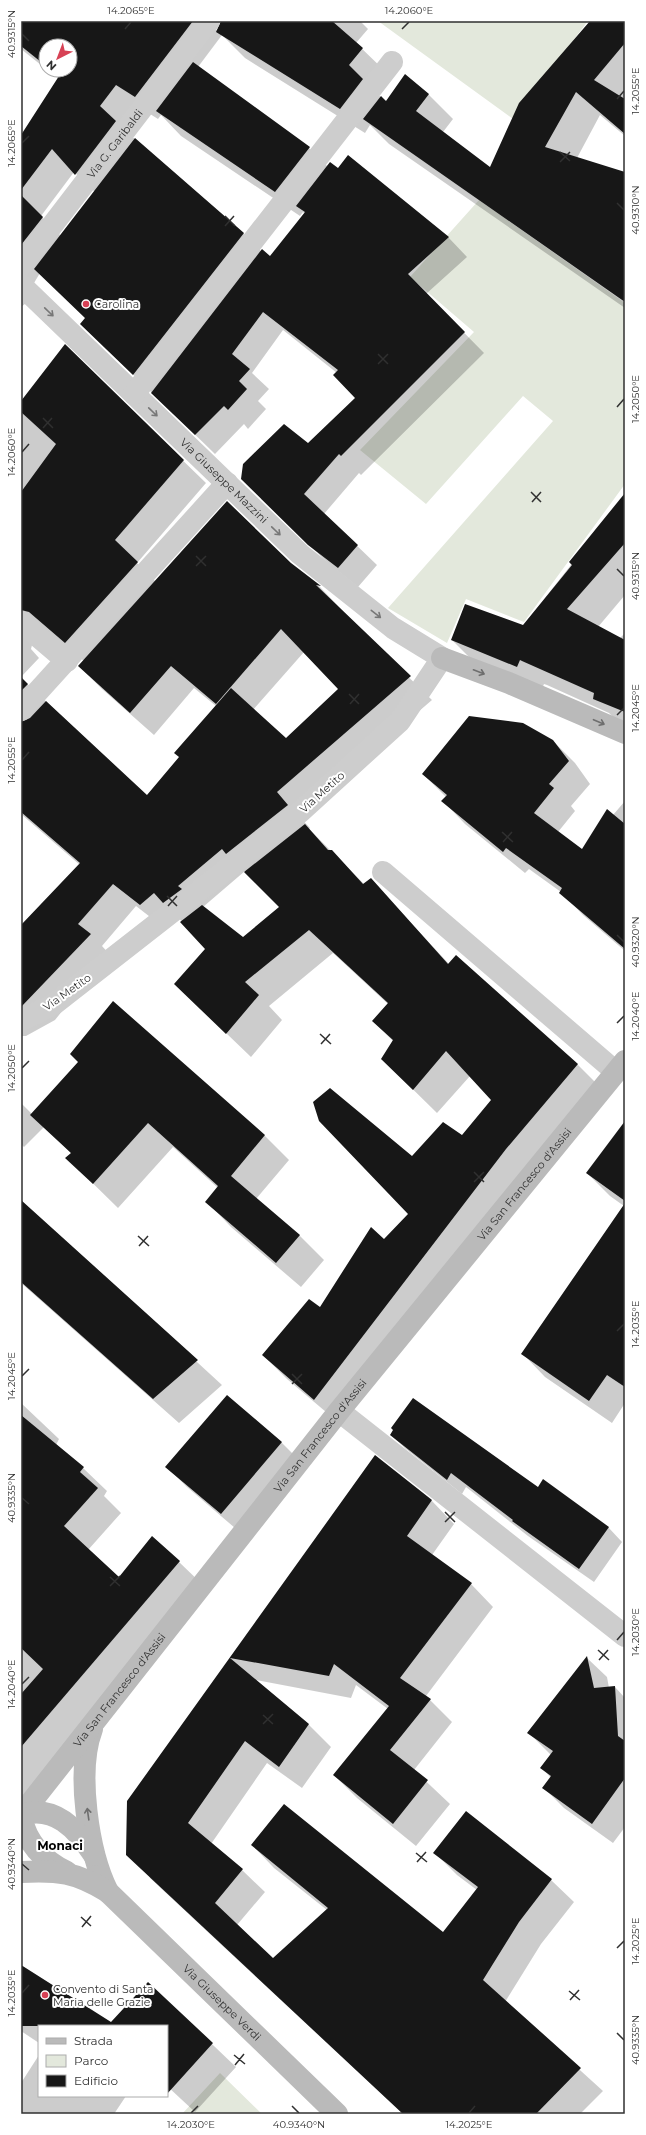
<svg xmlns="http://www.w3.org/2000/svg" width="646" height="2135" font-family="Montserrat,sans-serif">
<rect width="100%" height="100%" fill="#fff"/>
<path fill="#e3e8dc" d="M 378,21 L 588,21 L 513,119 Z
M 479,200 L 625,303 L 625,484 L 524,622 L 466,599 L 447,643 L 388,608 L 553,421 L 523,396 L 426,504 L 360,450 L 474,332 L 410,277 Z
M 220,2073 L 262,2114 L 182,2114 Z"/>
<path fill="#0003" fill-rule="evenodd" d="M 21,21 L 207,21 L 221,34 L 230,21 L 360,21 L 368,29 L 356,43 L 387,73 L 373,90 L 386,102 L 428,94 L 453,119 L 443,132 L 491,169 L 591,21 L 625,21 L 625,136 L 600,115 L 577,158 L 625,173 L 625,308 L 389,144 L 370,125 L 365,133 L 245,58 L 222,35 L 198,67 L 309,148 L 328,167 L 448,237 L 467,257 L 426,294 L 484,353 L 361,475 L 359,473 L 324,514 L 377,565 L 358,587 L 329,564 L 261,499 L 308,444 L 357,398 L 337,373 L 283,330 L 252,373 L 269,389 L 258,401 L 266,409 L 248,429 L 244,424 L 215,454 L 81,324 L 86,318 L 40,273 L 31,288 L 34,297 L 21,307 L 21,137 L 59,79 L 47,70 L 70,70 L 70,46 L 46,46 L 46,69 L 21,49 ZM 139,107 L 158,119 L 161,115 L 181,136 L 300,216 L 303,212 L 305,214 L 270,257 L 262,252 L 243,233 L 122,128 ZM 74,172 L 95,192 L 61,236 L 41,216 Z
M 65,346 L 206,483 L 137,563 L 156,582 L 291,564 L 320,587 L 340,608 L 337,607 L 432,700 L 298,815 L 310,828 L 309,829 L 364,884 L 370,879 L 449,964 L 456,956 L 578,1065 L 602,1089 L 339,1423 L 287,1379 L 263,1355 L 321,1309 L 409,1214 L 412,1157 L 462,1137 L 492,1100 L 470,1076 L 437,1113 L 382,1059 L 393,1041 L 373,1021 L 388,1004 L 333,953 L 269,1006 L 282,1020 L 251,1057 L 175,984 L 206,949 L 176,915 L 163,927 L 136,906 L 102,946 L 113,958 L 67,1005 L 55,1020 L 26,1036 L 21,1036 L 21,949 L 80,865 L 21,814 L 21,678 L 147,796 L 180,757 L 216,706 L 194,688 L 154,735 L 102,689 L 79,666 L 84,661 L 52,635 L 34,637 L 31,649 L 39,658 L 21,677 L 21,402 ZM 304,652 L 339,689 L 286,740 L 253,710 ZM 245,871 L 280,907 L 243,939 L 203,907 Z
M 625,496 L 625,595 L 598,627 L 620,638 L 625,633 L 625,725 L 619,723 L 609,713 L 547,685 L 544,684 L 541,691 L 476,664 L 452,640 L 523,626 Z
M 553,741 L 575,763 L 590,784 L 571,806 L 575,811 L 558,832 L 583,850 L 625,801 L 625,951 L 583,915 L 561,892 L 529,869 L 525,873 L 465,824 L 443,801 L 446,797 L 423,774 Z
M 79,1062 L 264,1135 L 289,1160 L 256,1199 L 299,1235 L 324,1260 L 301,1287 L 231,1227 L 207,1202 L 218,1188 L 173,1147 L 118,1208 L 67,1158 L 72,1154 L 44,1127 L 24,1147 L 21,1144 L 21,1103 L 32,1114 Z
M 625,1123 L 625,1403 L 612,1423 L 545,1377 L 523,1354 L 624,1206 L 610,1196 L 587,1173 Z
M 21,1208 L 87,1261 L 222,1385 L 179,1423 L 21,1283 Z
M 227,1396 L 282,1443 L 302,1463 L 242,1534 L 187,1487 L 167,1467 Z
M 21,1403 L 59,1439 L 56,1445 L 83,1468 L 107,1491 L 104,1496 L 121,1513 L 88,1550 L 119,1578 L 179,1562 L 203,1585 L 21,1799 Z
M 391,1435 L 538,1488 L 608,1527 L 622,1542 L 594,1582 L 528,1536 L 466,1487 L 462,1494 L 406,1449 Z
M 375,1457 L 432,1501 L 454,1524 L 432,1555 L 471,1584 L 493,1607 L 426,1696 L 452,1722 L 414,1770 L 450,1804 L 416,1846 L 357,1798 L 334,1775 L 388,1709 L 356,1685 L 351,1698 L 256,1680 L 308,1724 L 331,1747 L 302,1788 L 267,1763 L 211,1844 L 242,1870 L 265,1892 L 237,1925 L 273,1959 L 327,1910 L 274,1868 L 252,1845 L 443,1933 L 477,1890 L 457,1875 L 435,1853 L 551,1880 L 574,1902 L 541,1944 L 505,2002 L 603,2091 L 580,2114 L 403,2114 L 150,1878 L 128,1801 Z
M 587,1658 L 607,1677 L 609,1688 L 615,1687 L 625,1698 L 625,1827 L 613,1843 L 564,1808 L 544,1788 L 551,1778 L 542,1768 L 551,1755 L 528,1732 Z
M 21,1965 L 111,2023 L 148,1983 L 236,2067 L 195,2112 L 167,2086 L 167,2026 L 39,2026 L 39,2043 L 21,2031 Z
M 39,2055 L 39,2096 L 126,2096 L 114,2114 L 21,2114 L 21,2083 Z"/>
<path fill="#171717" d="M 21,21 L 193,21 L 135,97 L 116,85 L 100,106 L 116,121 L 75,175 L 52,149 L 21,190 L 21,135 L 59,76 L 52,70 L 70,70 L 70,46 L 46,46 L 46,66 L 21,46 Z
M 221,21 L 332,21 L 363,48 L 349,65 L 363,79 L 340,109 L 216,32 Z
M 590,21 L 625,21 L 625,43 L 594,80 L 625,99 L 625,134 L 576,92 L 545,147 L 625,172 L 625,302 L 363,119 L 381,96 L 386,101 L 405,74 L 429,94 L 416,111 L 490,167 L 519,103 Z
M 193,62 L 310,147 L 275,192 L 156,111 Z
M 135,138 L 244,233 L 133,375 L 80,324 L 85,318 L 34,269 Z
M 348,155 L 449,237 L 408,274 L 465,332 L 341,456 L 339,454 L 304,494 L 358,545 L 338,568 L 308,545 L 241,479 L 243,464 L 284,424 L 308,443 L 355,398 L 333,375 L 338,370 L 263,312 L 232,354 L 250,369 L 239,381 L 247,389 L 228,410 L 224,406 L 195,435 L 151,393 L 262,249 L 270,256 L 305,212 L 296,206 L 330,162 L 338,168 Z
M 21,195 L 43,217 L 21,245 Z
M 65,344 L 184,460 L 115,540 L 138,562 L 65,643 L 29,612 L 21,610 L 21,492 L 56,444 L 21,412 L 21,401 Z
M 625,493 L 625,543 L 567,609 L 625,640 L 625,712 L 593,699 L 594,693 L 522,661 L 520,660 L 517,667 L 451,640 L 465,604 L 523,625 L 572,565 L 569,562 Z
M 227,501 L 291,563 L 321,586 L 316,585 L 411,676 L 277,792 L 288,805 L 226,854 L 222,849 L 178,886 L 182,889 L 163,903 L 154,893 L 140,905 L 113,884 L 78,924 L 91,934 L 21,1007 L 21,925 L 80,863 L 21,812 L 21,722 L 30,718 L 46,701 L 147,795 L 179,757 L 174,753 L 231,688 L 286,738 L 338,689 L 281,629 L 216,704 L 171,666 L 130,713 L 78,666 Z
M 21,677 L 28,684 L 21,691 Z
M 469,716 L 523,723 L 553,740 L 569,761 L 549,784 L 554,788 L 534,813 L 582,849 L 607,809 L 625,824 L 625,949 L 559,893 L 562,888 L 506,848 L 503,852 L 441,801 L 447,795 L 422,774 Z
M 305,824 L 328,850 L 332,850 L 363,884 L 371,878 L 448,964 L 456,955 L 578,1064 L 506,1149 L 314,1400 L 262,1355 L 309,1299 L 320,1307 L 371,1227 L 384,1239 L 408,1214 L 319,1121 L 313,1102 L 330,1088 L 412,1156 L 443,1122 L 462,1135 L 491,1100 L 446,1051 L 413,1090 L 381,1059 L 393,1040 L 372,1021 L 388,1003 L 309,930 L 245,982 L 259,995 L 226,1034 L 174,984 L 205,949 L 180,922 L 202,905 L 243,937 L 279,907 L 244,872 Z
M 113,1001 L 265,1135 L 231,1176 L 300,1235 L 276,1263 L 205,1202 L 218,1186 L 148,1123 L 93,1184 L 65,1158 L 71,1153 L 30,1115 L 78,1062 L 70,1054 Z
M 625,1121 L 625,1201 L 586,1173 Z
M 21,1200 L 198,1360 L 153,1399 L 21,1282 Z
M 625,1203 L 625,1387 L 607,1375 L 589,1401 L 521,1354 Z
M 227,1395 L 282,1442 L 221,1514 L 165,1467 Z
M 413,1398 L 538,1487 L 543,1479 L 609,1527 L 579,1569 L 512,1521 L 513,1520 L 451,1473 L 447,1480 L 390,1435 L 393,1430 L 391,1428 Z
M 21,1415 L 84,1467 L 80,1472 L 98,1488 L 64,1526 L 119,1577 L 152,1536 L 180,1561 L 21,1747 L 21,1694 L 43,1669 L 21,1648 Z
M 375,1455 L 432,1500 L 407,1536 L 472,1583 L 400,1678 L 431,1699 L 390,1750 L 428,1780 L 393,1824 L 333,1775 L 389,1706 L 334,1664 L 329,1676 L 230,1658 L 309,1724 L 279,1767 L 245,1741 L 188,1823 L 243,1869 L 215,1903 L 273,1958 L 328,1908 L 251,1845 L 284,1804 L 443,1932 L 478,1887 L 433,1853 L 466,1811 L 552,1879 L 519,1922 L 483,1980 L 581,2068 L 536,2114 L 403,2114 L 126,1855 L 127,1801 Z
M 587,1656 L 594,1688 L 615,1686 L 618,1736 L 625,1741 L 625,1778 L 592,1824 L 542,1788 L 551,1776 L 540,1768 L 553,1751 L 527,1733 Z
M 21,1965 L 111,2022 L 148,1982 L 213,2043 L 167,2094 L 167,2026 L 21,2026 Z"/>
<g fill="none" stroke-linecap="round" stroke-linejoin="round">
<g stroke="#cdcdcd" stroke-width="22">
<path id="s1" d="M 21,266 L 209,21"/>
<path id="s2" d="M 21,285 L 300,554 L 393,628 L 442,658 L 400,721 L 300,812 L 54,1004 L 21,1021"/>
<path d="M 134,394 L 392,62"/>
<path d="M 21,622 L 67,661"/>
<path d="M 21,710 L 227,483"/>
<path d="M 383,872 L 616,1072"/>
<path d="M 339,1411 L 625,1636"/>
</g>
<g stroke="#bababa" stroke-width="22">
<path d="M 442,658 L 509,683 L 625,733"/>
<path d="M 92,1729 C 76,1771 88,1852 108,1892"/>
<path id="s3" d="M 21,1815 L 339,1411 L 625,1061"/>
<path d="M 21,1815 C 54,1804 77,1829 94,1855"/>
<path d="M 21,1817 C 27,1843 43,1861 67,1872"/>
<path id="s4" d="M 21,1872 C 58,1870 76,1872 108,1892 L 337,2114"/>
</g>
</g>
<defs><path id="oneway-shaft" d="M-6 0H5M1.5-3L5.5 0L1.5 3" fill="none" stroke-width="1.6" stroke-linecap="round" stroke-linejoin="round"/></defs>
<g stroke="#777">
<use href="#oneway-shaft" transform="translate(49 312) rotate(44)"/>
<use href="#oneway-shaft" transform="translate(153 412) rotate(44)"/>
<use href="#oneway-shaft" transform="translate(276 531) rotate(44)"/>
<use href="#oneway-shaft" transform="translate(376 614) rotate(38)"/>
</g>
<g stroke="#6e6e6e">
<use href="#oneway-shaft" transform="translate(479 672) rotate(21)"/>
<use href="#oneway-shaft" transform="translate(599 722) rotate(23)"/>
<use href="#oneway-shaft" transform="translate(88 1814) rotate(-98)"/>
</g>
<path fill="none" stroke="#303030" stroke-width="1.5" d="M 125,29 L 131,22M 402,29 L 409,22M 22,34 L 29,41M 617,99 L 624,91M 22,143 L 29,136M 560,152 L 570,161M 560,162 L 570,152M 617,203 L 624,210M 225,216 L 235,226M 225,226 L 234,216M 378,354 L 388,364M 378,364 L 388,354M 617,407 L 624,399M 43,418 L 53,428M 43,428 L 52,418M 22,452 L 29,444M 531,492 L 541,502M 532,502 L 541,492M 196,556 L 206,566M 196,566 L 206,556M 617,569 L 624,576M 349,694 L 359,704M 350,704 L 359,694M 617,715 L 624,708M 22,760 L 29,752M 502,832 L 513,842M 503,842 L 512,832M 167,896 L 177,906M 168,906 L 177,896M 617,935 L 624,942M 617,1023 L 624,1016M 320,1034 L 331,1044M 321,1044 L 330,1034M 22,1068 L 29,1061M 474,1172 L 484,1182M 474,1182 L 484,1172M 138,1236 L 149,1246M 139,1246 L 148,1236M 617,1331 L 624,1324M 292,1374 L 302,1384M 22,1376 L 29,1369M 292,1384 L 302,1374M 22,1498 L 29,1504M 445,1512 L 455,1522M 445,1522 L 455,1512M 110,1577 L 120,1586M 110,1586 L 120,1576M 617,1640 L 624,1632M 598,1650 L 609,1660M 599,1660 L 608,1650M 22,1684 L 29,1677M 263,1715 L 273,1724M 263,1724 L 273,1714M 416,1853 L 427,1862M 417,1862 L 426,1852M 22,1864 L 29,1870M 81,1917 L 91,1926M 82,1927 L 91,1916M 617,1948 L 624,1941M 569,1991 L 580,2000M 22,1993 L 29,1985M 570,2000 L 579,1990M 617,2033 L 624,2040M 234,2055 L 245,2064M 235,2065 L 244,2054M 292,2106 L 299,2113M 191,2113 L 198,2106M 469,2113 L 475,2106"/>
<g fill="#d74155" stroke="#fff" stroke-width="1.5">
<circle cx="86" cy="304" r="4"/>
<circle cx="45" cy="1995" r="4"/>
</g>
<g text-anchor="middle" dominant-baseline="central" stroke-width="4" stroke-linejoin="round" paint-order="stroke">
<g font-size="11" fill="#303030" stroke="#fff">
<text stroke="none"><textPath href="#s1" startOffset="154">Via G. Garibaldi</textPath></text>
<text stroke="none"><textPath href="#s2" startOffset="282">Via Giuseppe Mazzini</textPath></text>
<text transform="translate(322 792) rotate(-42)">Via Metito</text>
<text transform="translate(67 992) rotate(-35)">Via Metito</text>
<text stroke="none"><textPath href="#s3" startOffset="807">Via San Francesco d'Assisi</textPath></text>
<text stroke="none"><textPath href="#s3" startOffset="483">Via San Francesco d'Assisi</textPath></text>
<text stroke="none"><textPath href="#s3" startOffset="159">Via San Francesco d'Assisi</textPath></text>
<text stroke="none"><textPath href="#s4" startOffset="250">Via Giuseppe Verdi</textPath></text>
</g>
<g font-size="11" fill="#303030" stroke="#fff" text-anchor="start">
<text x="94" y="304">Carolina</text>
<text x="53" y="1989">Convento di Santa<tspan x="53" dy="13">Maria delle Grazie</tspan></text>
</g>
<g font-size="12" font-weight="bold" fill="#000" stroke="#fff">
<text x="60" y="1845">Monaci</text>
</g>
</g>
<rect width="646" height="2135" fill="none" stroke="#ffffff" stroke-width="44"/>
<rect x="38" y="2025" width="130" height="72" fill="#ffffff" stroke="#acacac"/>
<rect x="46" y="2038" width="20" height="6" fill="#bababa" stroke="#acacac"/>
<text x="74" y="2045" font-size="12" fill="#303030">Strada</text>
<rect x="46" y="2055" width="20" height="12" fill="#e3e8dc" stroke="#acacac"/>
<text x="74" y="2065" font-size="12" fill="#303030">Parco</text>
<rect x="46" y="2075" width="20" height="12" fill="#171717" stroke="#acacac"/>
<text x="74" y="2085" font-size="12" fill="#303030">Edificio</text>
<g transform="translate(58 58) rotate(222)"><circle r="19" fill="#ffffff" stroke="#acacac"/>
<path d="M0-3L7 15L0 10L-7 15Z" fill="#d74155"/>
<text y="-6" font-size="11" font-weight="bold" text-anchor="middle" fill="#303030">N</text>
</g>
<rect x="22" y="22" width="602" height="2091" fill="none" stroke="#303030" stroke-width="1.5"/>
<g font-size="10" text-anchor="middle" fill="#303030">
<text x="131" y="14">14.2065°E</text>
<text x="409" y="14">14.2060°E</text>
<text transform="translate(11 34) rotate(-90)" y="4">40.9315°N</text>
<text transform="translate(635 91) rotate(-90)" y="4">14.2055°E</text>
<text transform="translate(11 143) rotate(-90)" y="4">14.2065°E</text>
<text transform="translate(635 210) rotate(-90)" y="4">40.9310°N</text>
<text transform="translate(635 399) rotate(-90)" y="4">14.2050°E</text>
<text transform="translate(11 452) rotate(-90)" y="4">14.2060°E</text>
<text transform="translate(635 576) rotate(-90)" y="4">40.9315°N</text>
<text transform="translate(635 708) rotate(-90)" y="4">14.2045°E</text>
<text transform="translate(11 760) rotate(-90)" y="4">14.2055°E</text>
<text transform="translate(635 942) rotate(-90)" y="4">40.9320°N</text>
<text transform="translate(635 1016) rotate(-90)" y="4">14.2040°E</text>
<text transform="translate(11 1068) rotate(-90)" y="4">14.2050°E</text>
<text transform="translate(635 1324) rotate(-90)" y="4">14.2035°E</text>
<text transform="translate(11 1376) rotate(-90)" y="4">14.2045°E</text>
<text transform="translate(11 1498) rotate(-90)" y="4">40.9335°N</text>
<text transform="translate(635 1632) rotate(-90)" y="4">14.2030°E</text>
<text transform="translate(11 1684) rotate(-90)" y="4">14.2040°E</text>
<text transform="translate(11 1864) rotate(-90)" y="4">40.9340°N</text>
<text transform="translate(635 1941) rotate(-90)" y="4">14.2025°E</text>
<text transform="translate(11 1993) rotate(-90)" y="4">14.2035°E</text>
<text transform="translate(635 2040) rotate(-90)" y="4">40.9335°N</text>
<text x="191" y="2128">14.2030°E</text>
<text x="299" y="2128">40.9340°N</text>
<text x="469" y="2128">14.2025°E</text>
</g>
</svg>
